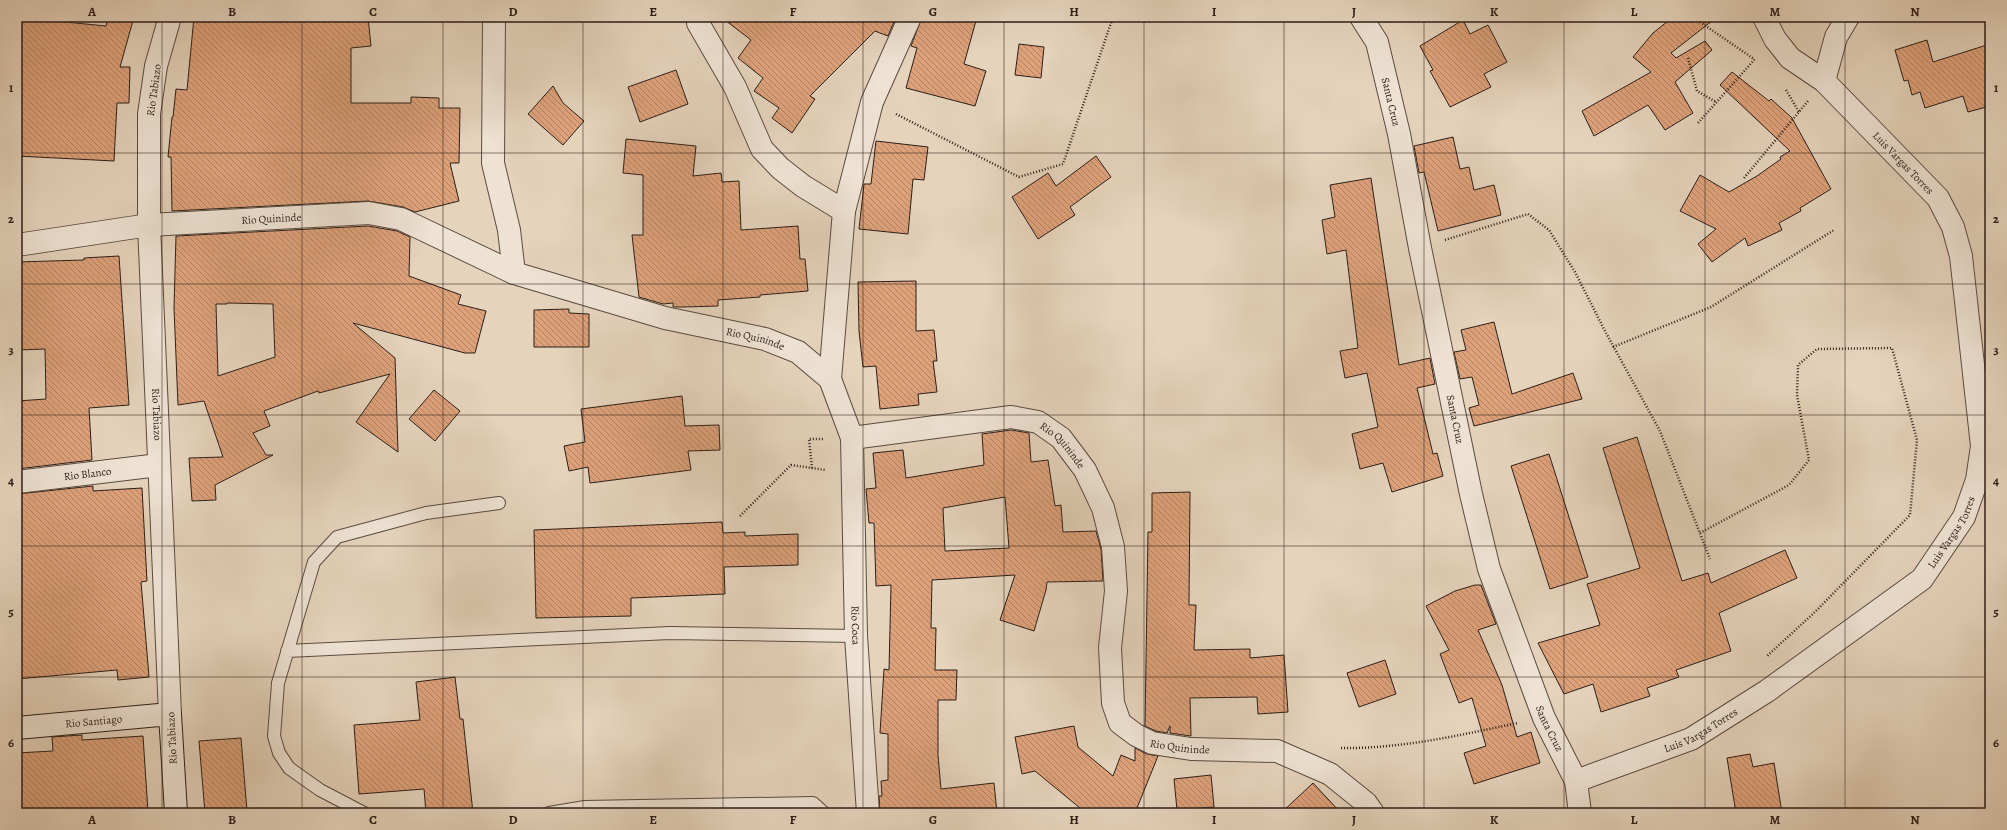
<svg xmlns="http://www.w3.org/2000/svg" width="2007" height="830" font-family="Alegreya,serif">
<defs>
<pattern id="building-back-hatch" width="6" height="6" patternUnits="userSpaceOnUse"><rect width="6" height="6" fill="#dea27b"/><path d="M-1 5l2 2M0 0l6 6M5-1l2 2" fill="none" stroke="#b48364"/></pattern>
</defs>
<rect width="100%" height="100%" fill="#e5d3bc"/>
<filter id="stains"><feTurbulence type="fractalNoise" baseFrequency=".005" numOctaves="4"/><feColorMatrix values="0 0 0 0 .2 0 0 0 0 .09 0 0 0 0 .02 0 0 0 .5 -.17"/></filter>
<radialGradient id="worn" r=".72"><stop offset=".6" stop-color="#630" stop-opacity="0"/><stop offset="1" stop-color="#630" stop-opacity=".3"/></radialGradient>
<path fill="url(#building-back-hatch)" stroke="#2c1e18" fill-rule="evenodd" d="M 17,17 L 46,17 L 45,20 L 106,26 L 108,17 L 134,17 L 120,67 L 130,67 L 129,103 L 117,103 L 114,161 L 17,156 Z
M 194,17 L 225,17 L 281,22 L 281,17 L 368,17 L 371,46 L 351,48 L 351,103 L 411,103 L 411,97 L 439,98 L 439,108 L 460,108 L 459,163 L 450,163 L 459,201 L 415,212 L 403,207 L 368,201 L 172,211 L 171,157 L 168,157 L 172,117 L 173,117 L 176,89 L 187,90 Z
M 721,17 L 896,17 L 888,36 L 875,31 L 810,96 L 815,99 L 792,133 L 772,118 L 779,108 L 754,91 L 763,78 L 738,58 L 751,40 Z
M 922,17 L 977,17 L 964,64 L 986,71 L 975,106 L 906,88 L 917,48 L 911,46 Z
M 1673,17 L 1717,17 L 1671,53 L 1676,58 L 1705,41 L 1712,50 L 1675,82 L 1693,113 L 1665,130 L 1648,105 L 1594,136 L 1582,111 L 1651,72 L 1633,57 L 1653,33 Z
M 1463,20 L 1470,34 L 1488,25 L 1507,62 L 1484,74 L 1491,87 L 1450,107 L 1430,71 L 1433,70 L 1420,46 Z
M 1927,40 L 1933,62 L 1990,44 L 1990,106 L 1968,112 L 1963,96 L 1925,108 L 1920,92 L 1912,95 L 1908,80 L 1904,81 L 1895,50 Z
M 1019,44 L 1044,47 L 1041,78 L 1015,75 Z
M 676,70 L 688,104 L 640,122 L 628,87 Z
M 1732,72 L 1769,101 L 1771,99 L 1792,118 L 1831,189 L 1800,208 L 1801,211 L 1779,223 L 1782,230 L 1748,246 L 1745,238 L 1712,262 L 1698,244 L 1716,229 L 1680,211 L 1700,175 L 1729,192 L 1757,176 L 1781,159 L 1780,157 L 1790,151 L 1720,85 Z
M 553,86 L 563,103 L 584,121 L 563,145 L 528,114 Z
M 1453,137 L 1460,169 L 1469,167 L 1474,190 L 1494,185 L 1501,215 L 1438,231 L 1424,172 L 1419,173 L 1414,146 Z
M 626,139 L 696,146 L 693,176 L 721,173 L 722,182 L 739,181 L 741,230 L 798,226 L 800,259 L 805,259 L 808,291 L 760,295 L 760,297 L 718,300 L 718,306 L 684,307 L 673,307 L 673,303 L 663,304 L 639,297 L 632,235 L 643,235 L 643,175 L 623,173 Z
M 876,141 L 928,147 L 924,180 L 913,179 L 908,234 L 859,229 L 864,184 L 871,184 Z
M 1096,156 L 1111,177 L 1070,207 L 1075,215 L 1038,239 L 1012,197 L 1048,173 L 1056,186 Z
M 1371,178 L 1399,365 L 1430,358 L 1435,384 L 1417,388 L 1433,454 L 1437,453 L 1443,476 L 1392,492 L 1383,463 L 1360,469 L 1352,434 L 1378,427 L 1367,373 L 1345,378 L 1340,351 L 1358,348 L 1346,250 L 1327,254 L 1322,220 L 1335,217 L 1330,185 Z
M 368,226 L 397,231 L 410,237 L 409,276 L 461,295 L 458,304 L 486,311 L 475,353 L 465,353 L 353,323 L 395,358 L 398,452 L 356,422 L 390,374 L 319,393 L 318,391 L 264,411 L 270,426 L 253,433 L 266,455 L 273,455 L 215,485 L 216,500 L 192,501 L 189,458 L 223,457 L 204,401 L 178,405 L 174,308 L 176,236 ZM 227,303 L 273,304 L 275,357 L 218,376 L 216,304 L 227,304 Z
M 119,256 L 129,405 L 89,408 L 92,460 L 17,469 L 17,401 L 46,399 L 45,349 L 17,350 L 17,262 L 84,260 L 84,258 Z
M 916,281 L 916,331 L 934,330 L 937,361 L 933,361 L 937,392 L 918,394 L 919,405 L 880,409 L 876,366 L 863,367 L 859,331 L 858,282 Z
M 569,309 L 569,313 L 589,314 L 589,347 L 534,347 L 534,310 Z
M 1494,322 L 1512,394 L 1573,373 L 1582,399 L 1474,426 L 1469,408 L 1479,405 L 1472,377 L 1460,379 L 1454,352 L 1466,350 L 1461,330 Z
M 434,390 L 460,411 L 435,441 L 409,419 Z
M 682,396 L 685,426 L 719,425 L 720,450 L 688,451 L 691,470 L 590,483 L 588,467 L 569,471 L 564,446 L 585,442 L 581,409 Z
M 1011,430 L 1029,433 L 1031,462 L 1048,460 L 1055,506 L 1061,505 L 1063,532 L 1096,531 L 1101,549 L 1103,581 L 1047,582 L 1046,590 L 1034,631 L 1000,620 L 1015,575 L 932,580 L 931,628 L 936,628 L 935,670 L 957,670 L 956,700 L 938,700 L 938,755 L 941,789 L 994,783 L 997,813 L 880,813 L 879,796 L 882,796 L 881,781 L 888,780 L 888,734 L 880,733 L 884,669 L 889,670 L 891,585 L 876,586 L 874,523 L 869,523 L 866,489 L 876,488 L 873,453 L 903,450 L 906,478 L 984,465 L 982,434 ZM 1005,497 L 1009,548 L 945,551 L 943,508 Z
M 1637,437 L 1682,581 L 1708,573 L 1711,583 L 1785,550 L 1797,578 L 1719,613 L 1731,651 L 1676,670 L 1679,677 L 1647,688 L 1650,696 L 1601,712 L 1593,684 L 1564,694 L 1538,643 L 1600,625 L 1587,584 L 1640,568 L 1603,448 Z
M 1549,454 L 1588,577 L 1550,589 L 1511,466 Z
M 93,486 L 93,491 L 142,488 L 147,581 L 141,582 L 149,677 L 118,680 L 117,670 L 17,679 L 17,494 Z
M 1190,492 L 1189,605 L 1196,605 L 1194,650 L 1250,649 L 1250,658 L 1284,655 L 1288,712 L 1258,714 L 1257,697 L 1190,698 L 1191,736 L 1170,733 L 1170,726 L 1167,733 L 1156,731 L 1145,726 L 1148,532 L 1152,532 L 1152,493 Z
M 722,522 L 723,533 L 745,532 L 745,536 L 798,534 L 798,565 L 724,567 L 725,594 L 631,598 L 631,616 L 536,618 L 534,530 Z
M 1475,585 L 1481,585 L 1496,624 L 1478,630 L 1502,685 L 1517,737 L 1531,732 L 1540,763 L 1474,784 L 1464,753 L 1486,746 L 1472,698 L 1459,703 L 1440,654 L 1449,650 L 1426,606 L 1455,591 Z
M 1385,660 L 1396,694 L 1359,707 L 1347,673 Z
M 455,677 L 460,719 L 463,719 L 473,813 L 426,813 L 424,789 L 359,794 L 354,725 L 420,720 L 416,682 Z
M 1074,726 L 1078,747 L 1113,776 L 1121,755 L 1135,761 L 1135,748 L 1147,754 L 1158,756 L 1135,813 L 1086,813 L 1035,771 L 1022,774 L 1015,737 Z
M 82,735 L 82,740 L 143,736 L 148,812 L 17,813 L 17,753 L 53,751 L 52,737 Z
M 241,738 L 247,811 L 205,813 L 199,741 Z
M 1750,754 L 1753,767 L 1774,763 L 1782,813 L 1736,813 L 1727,758 Z
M 1211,775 L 1214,807 L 1177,810 L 1174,779 Z
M 1313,783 L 1341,813 L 1281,813 Z"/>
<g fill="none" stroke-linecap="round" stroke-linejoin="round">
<defs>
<path id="lane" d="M 287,651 L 670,633 L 856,636
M 364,813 L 320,790 L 289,768 L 279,753 L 274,736 L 278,683 L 314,562 L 337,537 L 426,513 L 499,503
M 549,813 L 585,807 L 813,803 L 824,813"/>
<g id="street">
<path id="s1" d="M 170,17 L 156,66 L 149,114 L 149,225 L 170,714"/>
<path d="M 494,17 L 493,163 L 509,230 L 514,273"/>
<path d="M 698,17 L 698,23 L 735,87 L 762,149 L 780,168 L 803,186 L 844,211"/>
<path id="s2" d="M 1361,17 L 1377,42 L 1399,134 L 1420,248 L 1471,494 L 1489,569 L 1544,718 L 1576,781 L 1580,813"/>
<path d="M 1764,17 L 1775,39 L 1790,58 L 1824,81"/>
<path id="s3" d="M 17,245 L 149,225 L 369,213 L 401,219 L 514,273 L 665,318 L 765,339 L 798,352 L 830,379 L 852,438 L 856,636 L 868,813"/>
<path d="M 830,379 L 844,211 L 872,102 L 910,17"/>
<path id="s4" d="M 852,438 L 1011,417 L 1038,422 L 1061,438 L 1085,470 L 1103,508 L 1113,547 L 1116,591 L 1110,648 L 1113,703 L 1120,723 L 1136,735 L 1152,743 L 1191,749 L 1277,751 L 1330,774 L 1366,803 L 1373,813"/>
<path id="s5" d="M 17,482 L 159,465"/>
<path id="s6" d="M 1576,781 L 1691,739 L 1767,691 L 1922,579 L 1964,517 L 1977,480 L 1982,446 L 1961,256 L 1953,227 L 1938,198 L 1824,81 L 1836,37 L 1848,17"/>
</g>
<g id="secondary">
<path id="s7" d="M 17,728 L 170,714 L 176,813"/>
</g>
</defs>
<use href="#lane" stroke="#5a4b41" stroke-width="14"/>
<use href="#street" stroke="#5a4b41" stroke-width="24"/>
<use href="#secondary" stroke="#2c1e18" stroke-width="24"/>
<path stroke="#2c1e18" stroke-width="2.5" stroke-dasharray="1 2" stroke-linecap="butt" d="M 1700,22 L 1754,59
M 1688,58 L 1697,91 L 1716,102
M 1786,90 L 1799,112
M 896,114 L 1019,177 L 1063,164 L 1111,23 L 1116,17
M 1698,123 L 1755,59
M 1744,178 L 1808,101
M 1445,240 L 1528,214 L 1549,230 L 1575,272 L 1606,333 L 1660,431 L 1710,559
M 1613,347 L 1711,307 L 1834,230
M 812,468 L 809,439 L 824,439
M 740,516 L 791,465 L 826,470
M 1700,533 L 1789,485 L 1809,460 L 1797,395 L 1798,365 L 1817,349 L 1892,348 L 1917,440 L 1910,515 L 1816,611 L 1766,657
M 1341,748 C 1401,749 1460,735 1518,723"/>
<use href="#lane" stroke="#eee2d3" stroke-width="12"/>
<use href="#street" stroke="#eee2d3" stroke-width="22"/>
<use href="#secondary" stroke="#eee2d3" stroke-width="22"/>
</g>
<path fill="none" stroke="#2c1e18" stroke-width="1" stroke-opacity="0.55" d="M 162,17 L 162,813M 302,17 L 302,813M 443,17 L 443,813M 583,17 L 583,813M 723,17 L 723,813M 863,17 L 863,813M 1004,17 L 1004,813M 1144,17 L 1144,813M 1284,17 L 1284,813M 1424,17 L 1424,813M 1564,17 L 1564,813M 1705,17 L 1705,813M 1845,17 L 1845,813M 17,153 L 1990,153M 17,284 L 1990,284M 17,415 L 1990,415M 17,546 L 1990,546M 17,677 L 1990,677"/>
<g text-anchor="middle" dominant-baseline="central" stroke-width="3" stroke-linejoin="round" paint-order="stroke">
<g font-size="11" fill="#2c1e18" stroke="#eee2d3">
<text transform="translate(154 90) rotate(-82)">Rio Tabiazo</text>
<text stroke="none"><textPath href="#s2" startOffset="91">Santa Cruz</textPath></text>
<text transform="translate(1903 163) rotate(46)">Luis Vargas Torres</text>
<text stroke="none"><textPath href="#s3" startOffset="256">Rio Quininde</textPath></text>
<text stroke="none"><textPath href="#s3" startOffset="762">Rio Quininde</textPath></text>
<text stroke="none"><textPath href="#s1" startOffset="400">Rio Tabiazo</textPath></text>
<text stroke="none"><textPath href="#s2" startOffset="415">Santa Cruz</textPath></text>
<text stroke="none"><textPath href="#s4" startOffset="222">Rio Quininde</textPath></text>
<text stroke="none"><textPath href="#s5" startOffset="71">Rio Blanco</textPath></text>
<text stroke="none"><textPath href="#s6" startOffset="459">Luis Vargas Torres</textPath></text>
<text stroke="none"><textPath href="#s3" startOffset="1099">Rio Coca</textPath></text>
<text stroke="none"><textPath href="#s7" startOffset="77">Rio Santiago</textPath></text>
<text stroke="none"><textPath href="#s2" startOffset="739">Santa Cruz</textPath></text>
<text stroke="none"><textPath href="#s6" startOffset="135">Luis Vargas Torres</textPath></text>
<text transform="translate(172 738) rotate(-93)">Rio Tabiazo</text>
<text stroke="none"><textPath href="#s4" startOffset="582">Rio Quininde</textPath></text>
</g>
</g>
<rect width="2007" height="830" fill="none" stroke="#e5d3bc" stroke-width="44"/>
<rect x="22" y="22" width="1963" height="786" fill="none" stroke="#2c1e18" stroke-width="1.5"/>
<g font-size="13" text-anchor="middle" font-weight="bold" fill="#2c1e18">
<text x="92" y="16">A</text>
<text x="232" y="16">B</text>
<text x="373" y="16">C</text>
<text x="513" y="16">D</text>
<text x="653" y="16">E</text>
<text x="793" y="16">F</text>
<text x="933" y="16">G</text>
<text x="1074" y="16">H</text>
<text x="1214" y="16">I</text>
<text x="1354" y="16">J</text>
<text x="1494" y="16">K</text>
<text x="1634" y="16">L</text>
<text x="1775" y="16">M</text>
<text x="1915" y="16">N</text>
<text x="11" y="92">1</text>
<text x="1996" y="92">1</text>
<text x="11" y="223">2</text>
<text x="1996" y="223">2</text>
<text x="11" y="354">3</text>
<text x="1996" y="354">3</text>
<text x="11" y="485">4</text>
<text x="1996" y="485">4</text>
<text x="11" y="616">5</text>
<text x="1996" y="616">5</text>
<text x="11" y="747">6</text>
<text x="1996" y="747">6</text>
<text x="92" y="824">A</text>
<text x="232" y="824">B</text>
<text x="373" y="824">C</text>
<text x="513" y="824">D</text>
<text x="653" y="824">E</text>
<text x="793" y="824">F</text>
<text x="933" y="824">G</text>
<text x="1074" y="824">H</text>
<text x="1214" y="824">I</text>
<text x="1354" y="824">J</text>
<text x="1494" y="824">K</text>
<text x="1634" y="824">L</text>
<text x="1775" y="824">M</text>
<text x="1915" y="824">N</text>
</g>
<rect width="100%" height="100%" filter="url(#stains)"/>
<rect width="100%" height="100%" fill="url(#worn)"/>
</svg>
